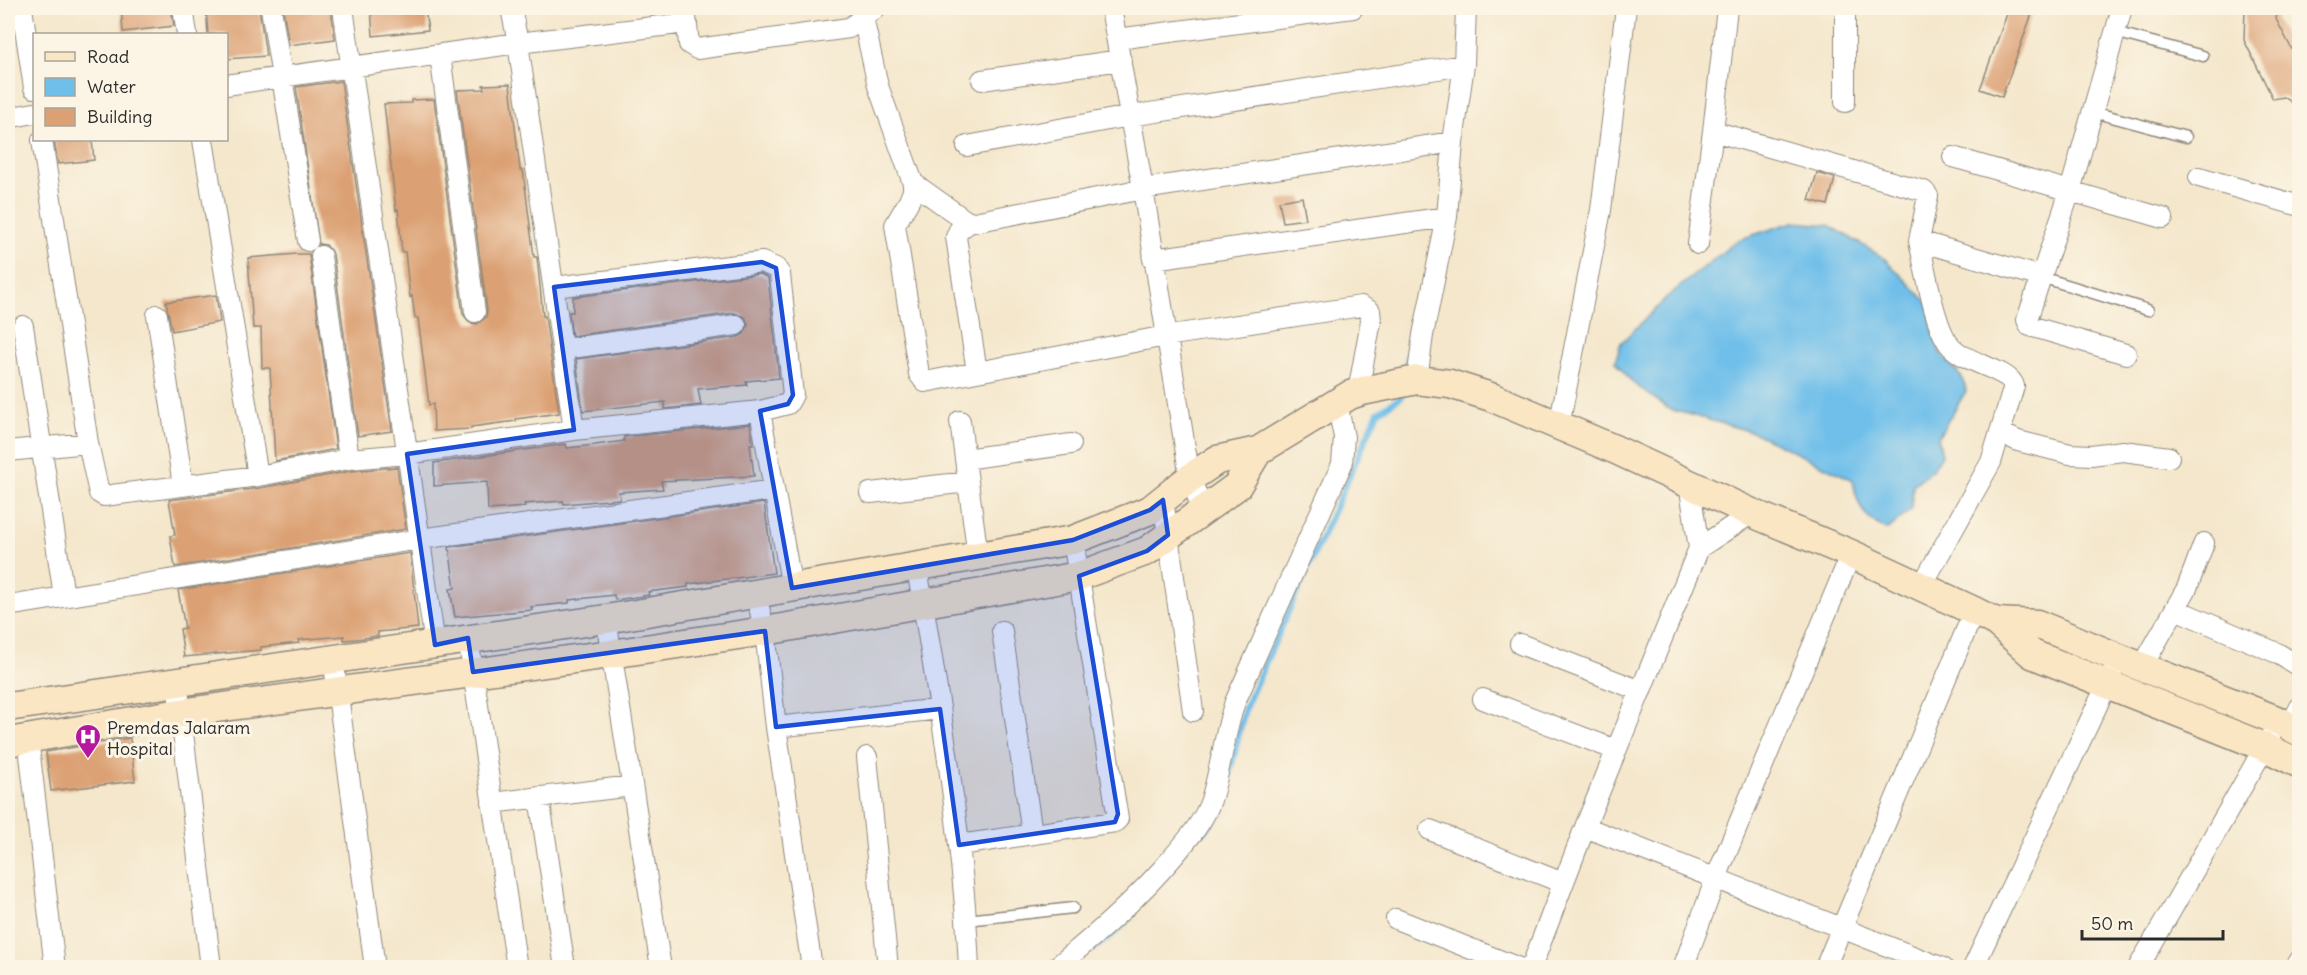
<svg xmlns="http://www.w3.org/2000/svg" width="2307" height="975" font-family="Delius,sans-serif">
<rect width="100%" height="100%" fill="#fcf5e5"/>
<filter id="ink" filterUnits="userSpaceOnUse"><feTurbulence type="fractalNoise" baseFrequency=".0167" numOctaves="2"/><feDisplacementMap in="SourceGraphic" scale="12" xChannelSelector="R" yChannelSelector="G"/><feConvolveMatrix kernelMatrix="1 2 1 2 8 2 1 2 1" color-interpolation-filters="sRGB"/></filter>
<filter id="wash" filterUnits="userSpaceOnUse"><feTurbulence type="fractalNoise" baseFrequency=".008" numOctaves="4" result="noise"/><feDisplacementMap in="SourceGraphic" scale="24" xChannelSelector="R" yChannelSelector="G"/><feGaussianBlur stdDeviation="1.35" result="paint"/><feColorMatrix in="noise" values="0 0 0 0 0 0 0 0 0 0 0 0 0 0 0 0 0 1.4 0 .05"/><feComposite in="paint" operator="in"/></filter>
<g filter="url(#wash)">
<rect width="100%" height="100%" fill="#f4e7cc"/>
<path fill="#6fbfea" stroke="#4d758a" stroke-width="1.5" d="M 1793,222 L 1829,225 L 1884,258 L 1928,303 L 1933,332 L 1940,352 L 1963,379 L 1966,391 L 1938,437 L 1942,455 L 1933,469 L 1913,485 L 1911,510 L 1887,530 C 1863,518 1857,506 1853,480 L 1753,432 L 1669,409 L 1633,383 L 1615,362 L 1621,343 L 1638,326 L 1673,292 L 1738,240 Z"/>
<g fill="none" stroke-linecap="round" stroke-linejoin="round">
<path stroke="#6fbfea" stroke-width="6" d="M 1405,374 L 1414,326 L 1419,310
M 1203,833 L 1220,814 L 1245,708 L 1378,412 L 1401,397 L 1402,392
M 1092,950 L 1118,930 L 1135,911"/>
</g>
<g id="blocks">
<path fill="#dba073" d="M 121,8 L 171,8 L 174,26 L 123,32 Z
M 206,8 L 259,8 L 266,56 L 226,59 L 226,34 L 208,34 Z
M 283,8 L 331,8 L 335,39 L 289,45 Z
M 371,8 L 425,8 L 428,30 L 373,36 Z
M 2009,8 L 2034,8 L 2002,97 L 1980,89 Z
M 2245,8 L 2278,8 L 2276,19 L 2300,65 L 2300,108 L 2284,97 L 2273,99 L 2244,40 Z
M 341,81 L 392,431 L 358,436 L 333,254 L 326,245 L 319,244 L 296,87 Z
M 510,84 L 520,170 L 523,170 L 534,257 L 537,257 L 543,316 L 545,316 L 559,413 L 516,419 L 516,421 L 471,427 L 471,429 L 434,431 L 433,404 L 429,405 L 418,318 L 415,318 L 412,296 L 410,297 L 405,252 L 402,252 L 398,209 L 396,210 L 384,104 L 411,103 L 411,100 L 434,99 L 463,314 L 470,323 L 477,324 L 486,317 L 487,310 L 457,90 L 484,89 L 483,85 Z
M 54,140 L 92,140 L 94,160 L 58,164 Z
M 1817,173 L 1835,178 L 1828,205 L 1809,200 Z
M 1302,197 L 1306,219 L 1283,222 L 1279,201 Z
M 297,254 L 309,254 L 336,449 L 275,461 L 270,368 L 262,368 L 261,328 L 253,328 L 248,258 Z
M 760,274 L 768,278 L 779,378 L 746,381 L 747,385 L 698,389 L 701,405 L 665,409 L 665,402 L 583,411 L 576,359 L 738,337 L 744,334 L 748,324 L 745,317 L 734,313 L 572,336 L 569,312 L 573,312 L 573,297 Z
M 216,295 L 220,322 L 172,331 L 166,302 Z
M 750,424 L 753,444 L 750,444 L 754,476 L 661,481 L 663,489 L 619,492 L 620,499 L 564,504 L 563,501 L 524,504 L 525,507 L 488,510 L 487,482 L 434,486 L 434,463 L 566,444 L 567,448 L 595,445 L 624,441 L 624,437 Z
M 397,467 L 406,529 L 175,567 L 170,536 L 175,535 L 169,500 L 260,488 L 351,471 Z
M 764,503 L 774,573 L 688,584 L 688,587 L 648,592 L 649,595 L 622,599 L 615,600 L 614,595 L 569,600 L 569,603 L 531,607 L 532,610 L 455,617 L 450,589 L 455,588 L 449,547 Z
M 410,553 L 418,628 L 378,632 L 378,636 L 356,639 L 344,640 L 344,636 L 298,640 L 299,643 L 261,647 L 261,650 L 184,657 L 180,629 L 185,628 L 178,590 Z
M 130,738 L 135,781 L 51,791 L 46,752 Z"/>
</g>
</g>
<g filter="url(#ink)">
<use href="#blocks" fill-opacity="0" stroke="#90897c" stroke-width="1.5"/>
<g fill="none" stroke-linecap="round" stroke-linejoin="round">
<defs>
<path id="lane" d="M 2115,32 L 2203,56
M 2093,112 L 2186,137
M 2041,277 L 2148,310
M 967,920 L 1073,908"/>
<path id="street" d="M 22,8 L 34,88
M 183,8 L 187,34
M 271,8 L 308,241
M 343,8 L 435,645
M 685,8 L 689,44 L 697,49 L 849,28 L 876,8
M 861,8 L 878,86 L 913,183 L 913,191 L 909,201 L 895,225 L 919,374 L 925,382 L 977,372
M 1111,8 L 1143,189 L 1190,478 L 1203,510
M 1727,8 L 1713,131 L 1924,191 L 1928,196 L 1919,241 L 2041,277 L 2070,191 L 2122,8
M 1845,8 L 1845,102
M 1117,39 L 1353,8
M 440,55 L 475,312
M 982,80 L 1121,60
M 226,85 L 518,43 L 511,8
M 8,118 L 34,113
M 42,140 L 88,443 L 99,493 L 104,496 L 258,476 L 349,459 L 407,454 L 574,430 L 760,411 L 792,588
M 203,140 L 258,476
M 967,146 L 1130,116 L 1464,65
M 1953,157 L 2163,218
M 2199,177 L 2300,206
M 913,183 L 969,223
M 1919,241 C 1925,267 1934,325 1949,344 C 1964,364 2010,369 2014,386 L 1991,462 L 1921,587
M 1698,244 L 1713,131
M 321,256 L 349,459
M 1153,259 L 1447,217
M 2041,277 L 2027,320 L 2030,326 L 2126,354
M 554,287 L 762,262 L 776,268 L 780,274 L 793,395 L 788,404 L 760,411
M 157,315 L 183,485
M 23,326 L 64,596
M 564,349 L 736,325
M 1417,380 L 1423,335 L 1447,217 L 1453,142 L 1464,65 L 1466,8
M 1358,392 L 1371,321 L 1370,311 L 1361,306 L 1166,336 L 977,372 L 956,237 L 959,230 L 969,223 L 1143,189 L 1453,142
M 960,421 L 978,557
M 1559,426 L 1601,210 L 1626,8
M 574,430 L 518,43 L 687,23
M 2001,433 L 2018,441 L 2070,454 L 2091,455 L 2123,451 L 2169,457
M 8,451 L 88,443
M 965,459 L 1071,444
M 870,493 L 968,482
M 1163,500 L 1193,711
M 1699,548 L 1752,513
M 917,568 C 939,700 963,834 969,968
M 756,596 L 765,631 L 776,727 L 812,968
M 8,606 L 420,539 L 773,490
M 2175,609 L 2277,653 L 2300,667
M 606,619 L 661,968
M 1002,631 L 1032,833
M 468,638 L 517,968
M 1520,644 L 1641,691
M 333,658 L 375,968
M 2142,667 L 2187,588 L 2204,543
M 177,682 L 211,968
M 1483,699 L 1616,750
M 2290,726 L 2300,707
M 776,727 L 940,709
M 28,738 L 55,968
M 867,757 L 888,968
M 539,797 L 565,968
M 492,803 L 632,786
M 1585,827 L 1943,968
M 1430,830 L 1563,883
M 959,845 L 1115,822 L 1118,819 L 1073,540
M 1396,919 L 1519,968
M 1055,968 C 1099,933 1136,900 1173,857 C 1188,839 1203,823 1211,800 C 1221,768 1224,734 1235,702 L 1342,464 L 1344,437 L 1337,403
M 1531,968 L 1585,827 L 1699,548 L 1689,483
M 1683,968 L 1716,878 L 1851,554
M 1825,968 L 1974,611
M 1973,968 L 2112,674
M 2138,968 L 2270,738
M 2295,968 L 2300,960"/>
<path id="secondary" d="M 1996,622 L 2037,624 L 2119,658 L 2279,721 L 2300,732
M 8,707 L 606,619 L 1073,540 L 1150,510 L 1190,478 L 1217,460 L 1258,451 L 1350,395 L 1362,391 L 1417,380 L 1450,384 L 1491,397 L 1614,449 L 1752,513 L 1851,554 L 1974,611 L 1996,622 L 2032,654 L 2265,747 L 2300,764
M 8,742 L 180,713 L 611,654 L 765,631 L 1079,576 L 1147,551 L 1237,486 L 1258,451"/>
</defs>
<use href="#lane" stroke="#90897c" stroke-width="13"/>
<use href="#street" stroke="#90897c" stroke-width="22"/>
<use href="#secondary" stroke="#90897c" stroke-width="31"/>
<use href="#lane" stroke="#fff" stroke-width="10"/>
<use href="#street" stroke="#fff" stroke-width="20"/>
<use href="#secondary" stroke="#fbe6c4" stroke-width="28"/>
</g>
</g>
<path fill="#1d4ed8" fill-opacity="0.2" stroke="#1d4ed8" stroke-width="4.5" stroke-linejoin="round" d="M 762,262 L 776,268 L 793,395 L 788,404 L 760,411 L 792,588 L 1073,540 L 1150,510 L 1163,500 L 1168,535 L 1147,551 L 1079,576 L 1118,814 L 1115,822 L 959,845 L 940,709 L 776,727 L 765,631 L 473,672 L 468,638 L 435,645 L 407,454 L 574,430 L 554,287 Z"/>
<defs>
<symbol id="hospital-pin" viewBox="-11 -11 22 30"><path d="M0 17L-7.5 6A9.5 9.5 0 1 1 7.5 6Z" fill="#b5179e" stroke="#fcf5e5"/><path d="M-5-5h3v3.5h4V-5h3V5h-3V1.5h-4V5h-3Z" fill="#fff"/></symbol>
</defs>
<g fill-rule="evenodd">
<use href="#hospital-pin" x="73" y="722" width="30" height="40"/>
</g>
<g text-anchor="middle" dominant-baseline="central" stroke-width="6" stroke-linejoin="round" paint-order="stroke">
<g font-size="18" fill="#2b2b2b" stroke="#fcf5e5" text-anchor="start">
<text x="107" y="727">Premdas Jalaram<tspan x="107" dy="21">Hospital</tspan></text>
</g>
</g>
<rect width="2307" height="975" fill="none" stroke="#fcf5e5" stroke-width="30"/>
<rect x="33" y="33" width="195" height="108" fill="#fcf5e5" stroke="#a8a49b" stroke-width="1.5"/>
<rect x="45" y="52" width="30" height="9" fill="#fbe6c4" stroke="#a8a49b" stroke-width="1.5"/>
<text x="87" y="63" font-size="18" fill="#2b2b2b">Road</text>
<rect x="45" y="78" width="30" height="18" fill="#6fbfea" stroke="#a8a49b" stroke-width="1.5"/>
<text x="87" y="93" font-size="18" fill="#2b2b2b">Water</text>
<rect x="45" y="108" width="30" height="18" fill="#dba073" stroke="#a8a49b" stroke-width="1.5"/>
<text x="87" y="123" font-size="18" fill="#2b2b2b">Building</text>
<path d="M2082 930v9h141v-9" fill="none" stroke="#2b2b2b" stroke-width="3"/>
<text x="2091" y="930" font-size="18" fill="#2b2b2b" stroke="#fcf5e5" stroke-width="4.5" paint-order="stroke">50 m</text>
</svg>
